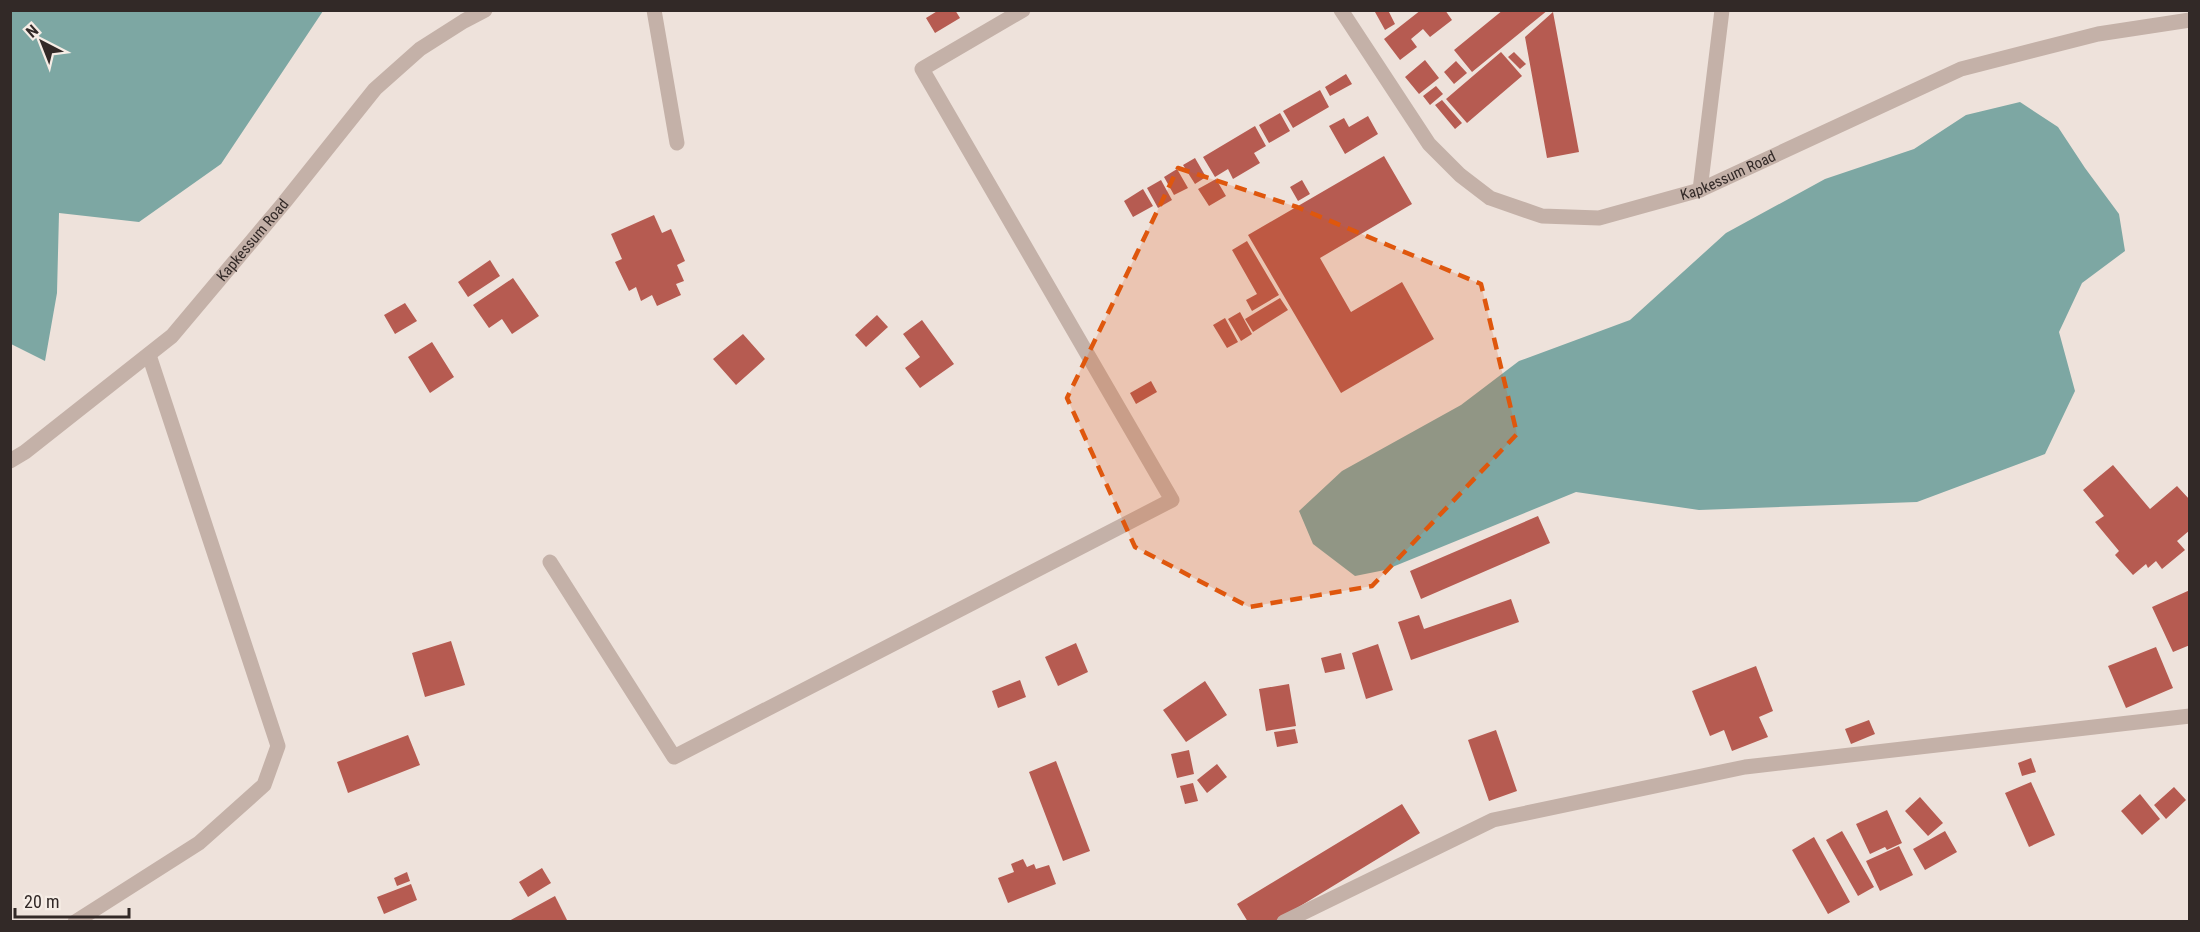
<svg xmlns="http://www.w3.org/2000/svg" width="2200" height="932" font-family="'Roboto Condensed',sans-serif">
<rect width="100%" height="100%" fill="#eee2db"/>
<path fill="#7da7a3" d="M 10,11 L 323,11 L 221,164 L 139,222 L 59,213 L 57,293 L 45,361 L 11,344 Z
M 2020,102 L 2058,127 L 2085,168 L 2119,214 L 2125,251 L 2082,283 L 2059,332 L 2075,391 L 2045,454 L 1917,502 L 1699,510 L 1576,492 L 1385,570 L 1355,576 L 1313,544 L 1299,511 L 1342,471 L 1461,405 L 1519,361 L 1630,320 L 1726,233 L 1825,179 L 1914,149 L 1966,115 Z"/>
<path fill="#b65b51" d="M 939,10 L 955,10 L 960,18 L 935,33 L 926,18 Z
M 1377,10 L 1388,10 L 1395,24 L 1385,30 L 1375,12 Z
M 1421,10 L 1445,10 L 1452,20 L 1430,37 L 1423,29 L 1411,39 L 1417,47 L 1400,60 L 1384,39 Z
M 1503,10 L 1548,10 L 1472,72 L 1454,50 Z
M 1553,12 L 1579,152 L 1547,158 L 1525,37 Z
M 1501,52 L 1522,76 L 1467,123 L 1446,99 Z
M 1514,52 L 1526,64 L 1520,69 L 1508,57 Z
M 1425,60 L 1439,78 L 1419,94 L 1405,77 Z
M 1456,61 L 1467,73 L 1454,84 L 1444,72 Z
M 1346,74 L 1352,84 L 1330,96 L 1325,87 Z
M 1436,86 L 1443,94 L 1430,105 L 1423,96 Z
M 1320,90 L 1329,107 L 1293,128 L 1283,111 Z
M 1442,100 L 1462,123 L 1455,129 L 1435,105 Z
M 1280,113 L 1290,131 L 1269,143 L 1259,125 Z
M 1368,116 L 1378,134 L 1345,154 L 1329,126 L 1344,118 L 1349,127 Z
M 1255,126 L 1266,146 L 1254,153 L 1260,163 L 1233,179 L 1228,169 L 1215,177 L 1203,157 Z
M 1384,156 L 1412,204 L 1320,258 L 1351,312 L 1402,282 L 1434,339 L 1341,393 L 1248,235 Z
M 1195,158 L 1206,177 L 1195,184 L 1183,165 Z
M 1177,169 L 1188,188 L 1174,195 L 1164,177 Z
M 1216,179 L 1226,196 L 1209,206 L 1198,189 Z
M 1161,180 L 1172,200 L 1158,208 L 1147,188 Z
M 1302,180 L 1310,194 L 1298,201 L 1290,187 Z
M 1143,189 L 1153,206 L 1133,217 L 1124,201 Z
M 654,215 L 662,233 L 671,229 L 685,261 L 677,265 L 684,281 L 676,284 L 681,295 L 657,306 L 652,295 L 641,301 L 636,287 L 629,291 L 615,262 L 622,259 L 611,234 Z
M 1247,241 L 1279,295 L 1252,311 L 1246,300 L 1257,294 L 1232,250 Z
M 490,260 L 500,276 L 468,297 L 458,282 Z
M 513,278 L 539,316 L 512,334 L 502,319 L 489,328 L 473,305 Z
M 1280,298 L 1288,310 L 1253,332 L 1245,319 Z
M 405,303 L 417,321 L 395,334 L 384,315 Z
M 1240,312 L 1252,334 L 1241,341 L 1228,319 Z
M 877,315 L 888,327 L 866,347 L 855,335 Z
M 1225,318 L 1238,342 L 1227,348 L 1213,325 Z
M 922,320 L 954,364 L 920,388 L 905,368 L 920,357 L 903,334 Z
M 743,334 L 765,359 L 736,385 L 713,359 Z
M 432,342 L 454,377 L 430,393 L 408,357 Z
M 1151,381 L 1157,392 L 1136,404 L 1130,393 Z
M 2113,465 L 2150,509 L 2177,486 L 2190,500 L 2190,530 L 2177,541 L 2185,550 L 2162,569 L 2156,561 L 2148,568 L 2146,564 L 2133,575 L 2115,555 L 2119,551 L 2095,522 L 2104,516 L 2083,490 Z
M 1538,516 L 1550,543 L 1421,599 L 1410,571 Z
M 2190,590 L 2190,645 L 2173,652 L 2152,607 Z
M 1511,599 L 1519,622 L 1411,660 L 1398,622 L 1419,615 L 1424,629 Z
M 451,641 L 465,685 L 425,697 L 412,653 Z
M 1076,643 L 1088,672 L 1058,686 L 1045,657 Z
M 1378,644 L 1393,690 L 1366,699 L 1352,653 Z
M 2156,647 L 2173,688 L 2126,708 L 2108,666 Z
M 1341,653 L 1345,669 L 1325,673 L 1321,658 Z
M 1756,666 L 1773,711 L 1759,717 L 1768,737 L 1732,751 L 1724,730 L 1710,736 L 1692,691 Z
M 1020,680 L 1026,697 L 998,708 L 992,691 Z
M 1205,681 L 1227,715 L 1186,742 L 1163,710 Z
M 1289,684 L 1296,726 L 1266,731 L 1259,689 Z
M 1869,720 L 1875,734 L 1851,744 L 1845,729 Z
M 1295,729 L 1298,743 L 1277,747 L 1274,732 Z
M 1496,730 L 1517,791 L 1489,801 L 1468,740 Z
M 408,735 L 420,765 L 348,793 L 337,762 Z
M 1189,750 L 1194,774 L 1177,778 L 1171,754 Z
M 2031,758 L 2036,772 L 2022,776 L 2018,763 Z
M 1056,761 L 1090,851 L 1063,861 L 1029,772 Z
M 1217,764 L 1227,777 L 1207,793 L 1197,780 Z
M 2031,782 L 2055,835 L 2029,847 L 2005,793 Z
M 1193,783 L 1198,801 L 1185,804 L 1180,786 Z
M 2174,787 L 2186,800 L 2166,819 L 2154,805 Z
M 2140,794 L 2160,819 L 2142,835 L 2121,811 Z
M 1920,797 L 1943,823 L 1928,836 L 1905,811 Z
M 1402,804 L 1420,833 L 1274,922 L 1248,922 L 1237,904 Z
M 1887,810 L 1902,843 L 1887,850 L 1885,847 L 1870,854 L 1856,824 Z
M 1842,831 L 1874,887 L 1858,896 L 1826,840 Z
M 1945,831 L 1957,852 L 1925,870 L 1913,849 Z
M 1814,837 L 1850,902 L 1828,914 L 1792,850 Z
M 1899,846 L 1913,875 L 1880,891 L 1866,861 Z
M 1023,859 L 1027,867 L 1034,864 L 1036,869 L 1049,865 L 1056,884 L 1008,903 L 998,878 L 1014,872 L 1011,864 Z
M 542,868 L 551,883 L 528,897 L 519,882 Z
M 407,872 L 410,881 L 397,886 L 394,878 Z
M 411,884 L 417,900 L 384,914 L 377,897 Z
M 555,896 L 568,922 L 507,922 Z"/>
<g fill="none" stroke-linecap="round" stroke-linejoin="round">
<path stroke="#c4b1a8" stroke-width="15" d="M 654,10 L 677,143
M 1700,190 L 1722,10
M 550,562 L 674,757 L 1172,500 L 922,69 L 1023,10
M 75,922 L 199,843 L 264,785 L 278,746 L 149,355"/>
<path stroke="#c4b1a8" stroke-width="15" d="M 1284,922 L 1493,820 L 1745,767 L 2190,716"/>
<g stroke="#c4b1a8" stroke-width="15">
<path id="s1" d="M 1341,10 L 1429,144 L 1460,175 L 1490,198 L 1542,216 L 1599,218 L 1700,190 L 1961,69 L 2098,34 L 2190,20"/>
<path id="s2" d="M 10,461 L 25,452 L 172,336 L 283,204 L 375,89 L 420,49 L 464,21 L 485,10"/>
</g>
</g>
<path fill="#df570d" fill-opacity="0.2" stroke="#df570d" stroke-width="4.5" stroke-dasharray="12 8" stroke-linejoin="round" d="M 1178,168 L 1297,207 L 1481,284 L 1517,434 L 1372,586 L 1249,607 L 1135,547 L 1067,398 Z"/>
<g text-anchor="middle" dominant-baseline="central" stroke-width="4.5" stroke-linejoin="round" paint-order="stroke">
<g font-size="15" fill="#322927" stroke="#f6ede6">
<text stroke="none"><textPath href="#s1" startOffset="490">Kapkessum Road</textPath></text>
<text stroke="none"><textPath href="#s2" startOffset="330">Kapkessum Road</textPath></text>
</g>
</g>
<rect width="2200" height="932" fill="none" stroke="#322927" stroke-width="24"/>
<g transform="translate(42 42) rotate(318)" stroke="#f6ede6" stroke-width="4.5" paint-order="stroke">
<path d="M0-4.5L10 22L0 15L-10 22Z" fill="#322927"/>
<text y="-9" font-size="16" font-weight="bold" text-anchor="middle" fill="#322927">N</text>
</g>
<path d="M15 908v9h114v-9" fill="none" stroke="#322927" stroke-width="3"/>
<text x="24" y="908" font-size="18" fill="#322927" stroke="#f6ede6" stroke-width="4.5" paint-order="stroke">20 m</text>
</svg>
